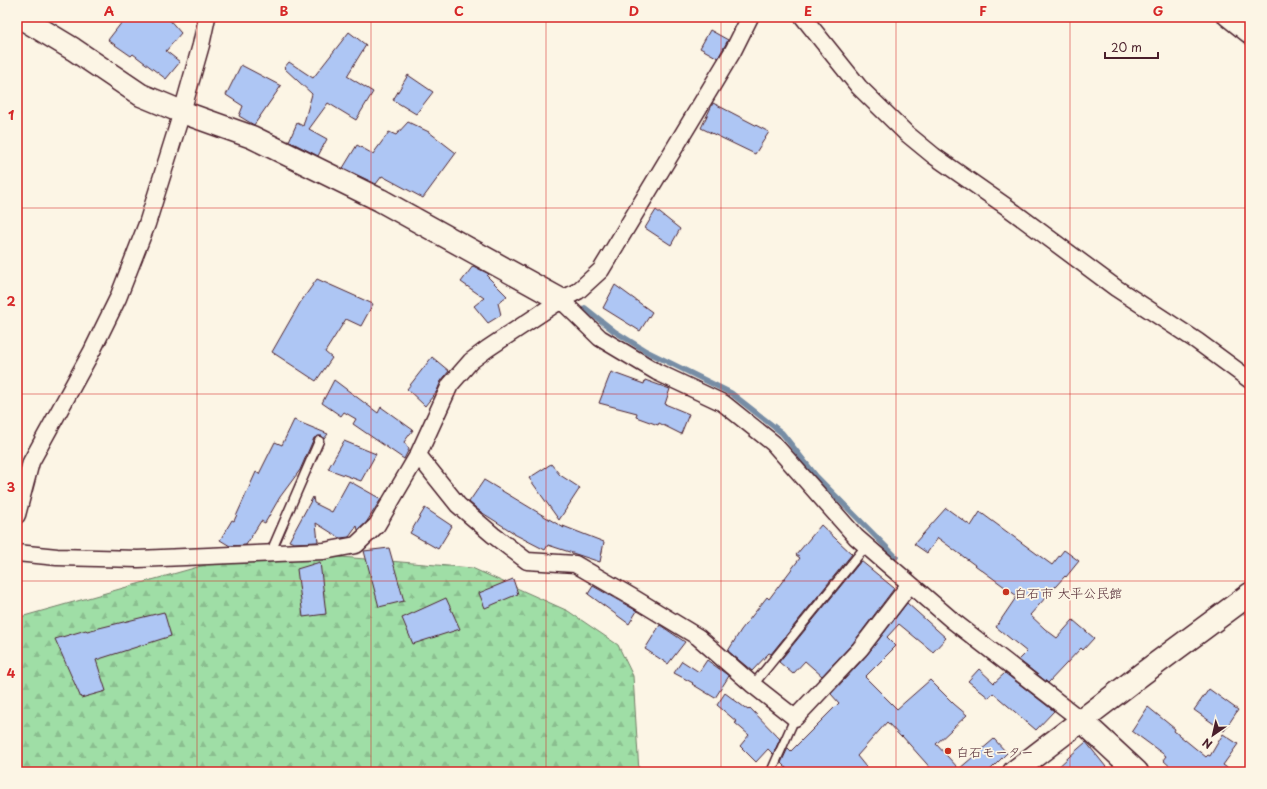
<svg xmlns="http://www.w3.org/2000/svg" width="1267" height="789" font-family="'Playpen Sans','Klee One',sans-serif">
<defs>
<pattern id="forest-firs" width="22" height="20" patternUnits="userSpaceOnUse"><rect width="22" height="20" fill="#9fdea6"/><path d="M5 1l3.5 6h-7zM16 11l3.5 6h-7z" fill="#8abe8f"/></pattern>
</defs>
<rect width="100%" height="100%" fill="#fcf5e5"/>
<filter id="ink" filterUnits="userSpaceOnUse"><feTurbulence type="fractalNoise" baseFrequency=".025" numOctaves="2"/><feDisplacementMap in="SourceGraphic" scale="8" xChannelSelector="R" yChannelSelector="G"/><feConvolveMatrix kernelMatrix="1 2 1 2 8 2 1 2 1" color-interpolation-filters="sRGB"/></filter>
<g filter="url(#ink)">
<path fill="url(#forest-firs)" stroke="#747e68" d="M 258,550 L 472,568 L 568,611 L 618,645 L 633,676 L 639,772 L 17,772 L 17,618 Z"/>
<g fill="none" stroke-linecap="round" stroke-linejoin="round">
<path stroke="#778da5" stroke-width="5.5" d="M 585,308 L 614,331 L 646,351 L 731,393 L 782,433 L 816,476 L 896,557"/>
</g>
<path fill="#aec6f4" stroke="#4a1f2b" d="M 126,17 L 167,17 L 181,33 L 166,51 L 180,62 L 166,79 L 133,54 L 131,56 L 108,40 Z
M 710,30 L 728,40 L 718,58 L 700,48 Z
M 349,32 L 366,45 L 347,76 L 373,92 L 356,120 L 328,103 L 309,129 L 327,139 L 318,156 L 289,141 L 297,123 L 303,126 L 312,94 L 284,68 L 289,62 L 313,78 Z
M 241,65 L 281,86 L 254,125 L 239,116 L 243,106 L 226,95 Z
M 408,75 L 433,92 L 416,114 L 393,100 Z
M 713,103 L 769,132 L 755,154 L 701,128 Z
M 408,122 L 429,132 L 456,153 L 423,198 L 382,176 L 376,184 L 343,168 L 357,145 L 373,154 L 389,132 L 396,135 Z
M 656,210 L 680,229 L 671,245 L 645,228 Z
M 473,266 L 489,274 L 487,276 L 507,296 L 498,303 L 501,315 L 488,323 L 474,306 L 484,298 L 461,282 Z
M 317,279 L 373,304 L 361,326 L 346,319 L 325,352 L 332,358 L 316,381 L 272,352 L 300,303 Z
M 615,285 L 652,312 L 640,331 L 603,308 Z
M 432,357 L 449,371 L 441,381 L 437,391 L 425,406 L 407,389 Z
M 611,372 L 644,384 L 645,380 L 670,389 L 665,404 L 689,414 L 681,434 L 659,423 L 658,425 L 636,417 L 637,413 L 599,403 Z
M 334,380 L 378,413 L 381,407 L 413,430 L 404,442 L 409,449 L 404,459 L 353,424 L 356,419 L 344,412 L 341,416 L 322,403 Z
M 294,420 L 328,434 L 324,439 L 322,436 L 319,436 L 314,438 L 300,470 L 280,497 L 265,523 L 261,521 L 246,545 L 230,546 L 220,540 L 232,520 L 234,521 L 256,472 L 259,474 L 275,442 L 282,445 Z
M 344,441 L 376,454 L 361,481 L 328,469 Z
M 551,464 L 560,475 L 580,488 L 559,520 L 529,478 Z
M 484,480 L 564,528 L 563,526 L 604,542 L 600,562 L 548,545 L 545,550 L 514,534 L 514,533 L 481,512 L 469,502 Z
M 349,481 L 381,499 L 366,523 L 358,530 L 357,526 L 349,537 L 340,538 L 316,523 L 318,542 L 294,543 L 289,541 L 313,497 L 314,503 L 332,512 Z
M 425,508 L 452,526 L 438,549 L 410,533 Z
M 946,508 L 971,526 L 980,512 L 1052,565 L 1064,550 L 1079,561 L 1066,577 L 1065,576 L 1030,615 L 1045,629 L 1057,638 L 1073,620 L 1094,638 L 1083,650 L 1081,648 L 1048,683 L 1019,660 L 1027,652 L 996,627 L 1017,596 L 938,538 L 927,553 L 914,544 Z
M 821,525 L 852,554 L 771,654 L 769,653 L 752,671 L 728,651 L 741,630 L 767,597 L 769,599 L 800,558 L 796,555 Z
M 389,548 L 404,601 L 379,607 L 364,551 Z
M 861,561 L 894,588 L 893,590 L 853,643 L 822,676 L 805,661 L 793,674 L 779,662 Z
M 320,562 L 326,614 L 303,617 L 297,569 Z
M 513,579 L 518,594 L 485,608 L 479,593 Z
M 593,586 L 637,611 L 629,624 L 588,594 Z
M 446,598 L 460,629 L 413,644 L 402,618 Z
M 907,603 L 946,638 L 933,652 L 899,624 L 887,637 L 896,646 L 865,677 L 897,709 L 930,680 L 954,704 L 967,715 L 936,744 L 959,769 L 994,739 L 1007,753 L 988,772 L 934,772 L 902,736 L 901,737 L 887,722 L 857,756 L 870,772 L 790,772 L 781,763 L 788,748 L 791,751 L 839,703 L 831,694 L 867,655 Z
M 164,612 L 171,636 L 96,660 L 106,691 L 81,698 L 55,639 L 86,630 L 87,631 Z
M 660,625 L 685,642 L 668,664 L 645,649 Z
M 707,660 L 729,676 L 715,698 L 692,684 L 693,683 L 674,673 L 682,661 L 699,672 Z
M 979,669 L 994,683 L 1005,673 L 1054,711 L 1036,730 L 993,693 L 989,698 L 968,681 Z
M 1209,689 L 1238,710 L 1224,731 L 1194,710 Z
M 725,693 L 748,710 L 750,708 L 780,739 L 773,754 L 768,749 L 756,762 L 740,746 L 749,735 L 735,723 L 737,722 L 717,705 Z
M 1148,707 L 1175,729 L 1174,731 L 1206,757 L 1208,755 L 1210,756 L 1223,734 L 1238,744 L 1223,765 L 1233,772 L 1176,772 L 1163,760 L 1166,756 L 1132,731 Z
M 1086,742 L 1110,772 L 1053,772 L 1070,756 Z"/>
<g fill="none" stroke-linecap="round" stroke-linejoin="round">
<defs>
<path id="lane" d="M 270,554 L 319,441
M 753,685 L 866,546
M 771,772 L 795,718"/>
<path id="street" d="M 803,17 L 859,87 L 906,133 L 934,156 L 1007,207 L 1116,288 L 1197,341 L 1250,380
M 1226,17 L 1250,36
M 561,300 L 600,338 L 657,372 L 723,403 L 773,443 L 856,537 L 953,621 L 1081,720
M 418,455 L 458,505 L 493,535 L 527,561 L 575,564 L 632,597 L 698,637 L 753,685 L 795,718 L 860,649 L 910,584
M 17,515 L 31,462 L 92,351 L 118,298 L 147,224 L 182,112 L 201,45 L 207,17
M 17,553 L 57,557 L 138,559 L 324,551 L 356,545 L 377,525 L 418,455 L 450,385 L 471,361 L 487,349 L 561,300 L 578,291 L 601,270 L 733,51 L 750,17"/>
<path id="secondary" d="M 20,17 L 73,49 L 141,95 L 182,112 L 252,137 L 380,200 L 561,300
M 1081,720 L 1137,772
M 1014,772 L 1142,674 L 1250,594"/>
</defs>
<use href="#lane" stroke="#4a1f2b" stroke-width="11"/>
<use href="#street" stroke="#4a1f2b" stroke-width="19"/>
<use href="#secondary" stroke="#4a1f2b" stroke-width="25"/>
<use href="#lane" stroke="#fcf5e5" stroke-width="8"/>
<use href="#street" stroke="#fcf5e5" stroke-width="16"/>
<use href="#secondary" stroke="#fcf5e5" stroke-width="22"/>
</g>
</g>
<path fill="none" stroke="#d62828" stroke-width="1" stroke-opacity="0.55" d="M 197,17 L 197,772M 371,17 L 371,772M 546,17 L 546,772M 721,17 L 721,772M 896,17 L 896,772M 1070,17 L 1070,772M 17,208 L 1250,208M 17,394 L 1250,394M 17,581 L 1250,581"/>
<g fill="#c8321e" stroke="#fcf5e5" stroke-width="1.5">
<circle cx="1006" cy="592" r="4"/>
<circle cx="948" cy="751" r="4"/>
</g>
<g text-anchor="middle" dominant-baseline="central" stroke-width="3.5" stroke-linejoin="round" paint-order="stroke">
<g font-size="13" fill="#4a1f2b" stroke="#fcf5e5" text-anchor="start">
<text x="1014" y="592">白石市 大平公民館</text>
<text x="956" y="751">白石モーター</text>
</g>
</g>
<rect width="1267" height="789" fill="none" stroke="#fcf5e5" stroke-width="44"/>
<g transform="translate(1213 735) rotate(214)" stroke="#fcf5e5" stroke-width="3" paint-order="stroke">
<path d="M0-3L7 15L0 10L-7 15Z" fill="#4a1f2b"/>
<text y="-6" font-size="11" font-weight="bold" text-anchor="middle" fill="#4a1f2b">N</text>
</g>
<path d="M1105 52v6h53v-6" fill="none" stroke="#4a1f2b" stroke-width="2"/>
<text x="1111" y="52" font-size="12" fill="#4a1f2b" stroke="#fcf5e5" stroke-width="3" paint-order="stroke">20 m</text>
<rect x="22" y="22" width="1223" height="745" fill="none" stroke="#d62828" stroke-width="1.5"/>
<g font-size="13" text-anchor="middle" font-weight="bold" fill="#d62828">
<text x="109" y="16">A</text>
<text x="284" y="16">B</text>
<text x="459" y="16">C</text>
<text x="634" y="16">D</text>
<text x="808" y="16">E</text>
<text x="983" y="16">F</text>
<text x="1158" y="16">G</text>
<text x="11" y="120">1</text>
<text x="11" y="306">2</text>
<text x="11" y="492">3</text>
<text x="11" y="678">4</text>
</g>
</svg>
